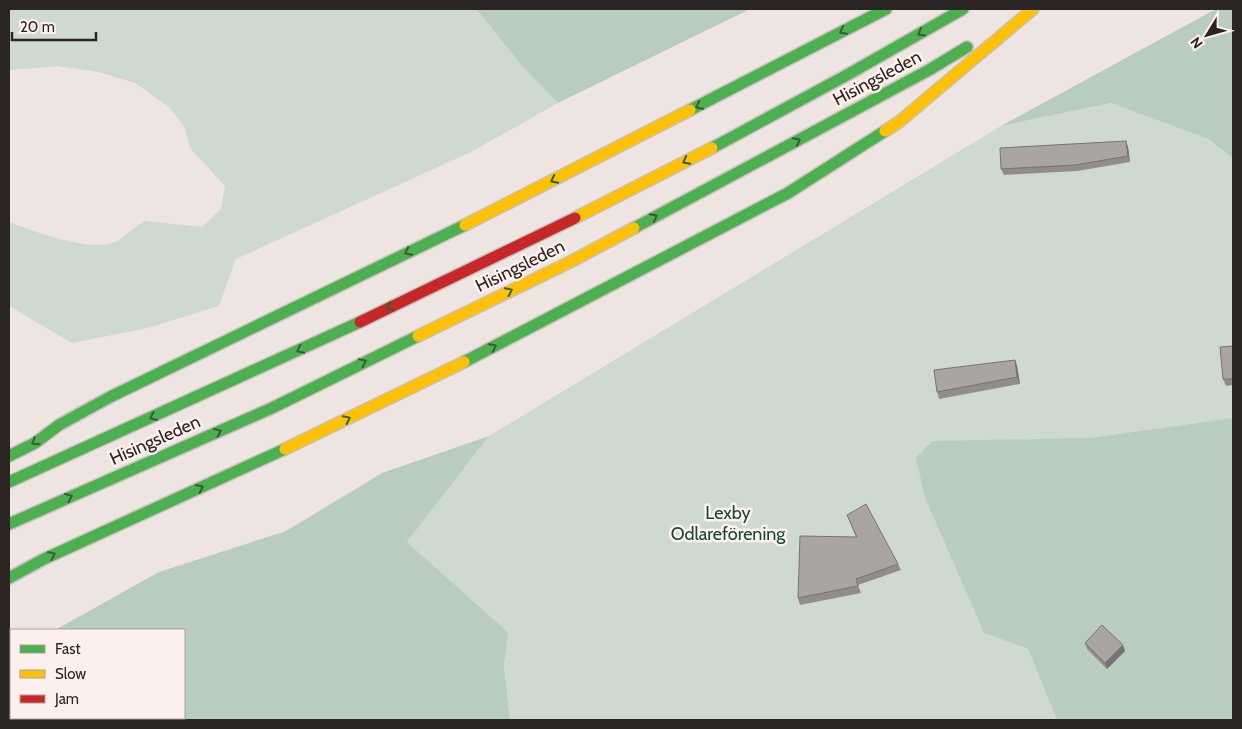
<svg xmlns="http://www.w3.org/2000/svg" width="1242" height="729" font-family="Cabin,sans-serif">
<rect width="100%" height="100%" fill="#eee5e2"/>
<path fill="#ced9cf" d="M 9,9 L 476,9 L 523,67 L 558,103 L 471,152 L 236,259 L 219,306 L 148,328 L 72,343 L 9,306 L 9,222 C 32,231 94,254 117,241 C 126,236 135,227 144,221 L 202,227 L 221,209 L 225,186 L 190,148 L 184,126 L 169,107 L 135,83 L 98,72 L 57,66 L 9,70 Z
M 1111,103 L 1208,139 L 1233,158 L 1233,418 L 1089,438 L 925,498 L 984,633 L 1028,649 L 1057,720 L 510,720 L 504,666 L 508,632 L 407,542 L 489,436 L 1001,126 Z"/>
<path fill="#b9cdbf" d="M 476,9 L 750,9 L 558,103 L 523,67 Z
M 1216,9 L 1233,9 L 1233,158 L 1208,139 L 1111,103 L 1001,126 Z
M 1233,418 L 1233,720 L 1057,720 L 1028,649 L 984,633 L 925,498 L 916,458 L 932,441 L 1089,438 Z
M 489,436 L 407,542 L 508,632 L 504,666 L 510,720 L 9,720 L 9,656 L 11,655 L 11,718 L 184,718 L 184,630 L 55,630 L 159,572 L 286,531 L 382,473 Z"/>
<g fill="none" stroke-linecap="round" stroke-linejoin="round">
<defs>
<path id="fast" d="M 690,110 L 886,9
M 712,148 L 847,75 L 963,9
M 634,228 L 929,70 L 967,47
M 464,362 L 788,193 L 885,131
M 9,456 L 35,443 L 59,425 L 110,397 L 465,225
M 9,482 L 360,322
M 9,524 L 272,408 L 418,336
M 9,578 L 44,559 L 285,449"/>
<path id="slow" d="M 885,131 L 899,122 L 1033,9
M 575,218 L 712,148
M 465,225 L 690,110
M 418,336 L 570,262 L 634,228
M 285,449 L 464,362"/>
<path id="jam" d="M 360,322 L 575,218"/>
</defs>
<use href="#fast" stroke="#c8c1be" stroke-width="14"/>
<use href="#slow" stroke="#c8c1be" stroke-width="14"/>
<use href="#jam" stroke="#c8c1be" stroke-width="14"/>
<use href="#fast" stroke="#4caf50" stroke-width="11"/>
<use href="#slow" stroke="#ffc107" stroke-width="11"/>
<use href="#jam" stroke="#c62828" stroke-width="11"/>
</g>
<path fill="#928d8c" d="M 1128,147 L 1130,162 L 1077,171 L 1004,175 L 1001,169 Z
M 1233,346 L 1233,385 L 1226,386 L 1223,379 Z
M 1015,360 L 1017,366 L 1020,384 L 939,399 L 937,392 Z
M 847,515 L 898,564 L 901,570 L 858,585 L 861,593 L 800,605 L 798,598 L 856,537 Z
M 1085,643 L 1123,645 L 1125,651 L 1107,669 L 1087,649 Z"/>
<path fill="#777372" d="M 1126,141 L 1128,147 L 1130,162 L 1128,156 Z
M 1015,360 L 1017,366 L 1020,384 L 1017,377 Z
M 1123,645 L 1125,651 L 1107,669 L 1105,663 Z"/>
<path fill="#aaa4a3" stroke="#777372" d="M 1126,141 L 1128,156 L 1075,165 L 1001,169 L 1000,148 Z
M 1233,346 L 1233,379 L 1223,379 L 1220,347 Z
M 1015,360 L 1017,377 L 937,392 L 934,370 Z
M 866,504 L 898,564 L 856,579 L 858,586 L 798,598 L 800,536 L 857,537 L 847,515 Z
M 1102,625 L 1123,645 L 1105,663 L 1085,643 Z"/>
<defs><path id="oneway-chevron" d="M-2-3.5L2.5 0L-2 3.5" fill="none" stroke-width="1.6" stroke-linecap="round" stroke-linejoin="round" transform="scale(1.25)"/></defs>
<g stroke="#385c34">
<use href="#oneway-chevron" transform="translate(843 31) rotate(152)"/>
<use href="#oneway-chevron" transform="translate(921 33) rotate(150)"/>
<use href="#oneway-chevron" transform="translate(699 106) rotate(153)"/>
<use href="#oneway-chevron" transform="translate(797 141) rotate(-28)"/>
<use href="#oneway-chevron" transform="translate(686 161) rotate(153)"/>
<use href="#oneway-chevron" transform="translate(554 180) rotate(153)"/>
<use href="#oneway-chevron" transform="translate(654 217) rotate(-28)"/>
<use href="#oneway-chevron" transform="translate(408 252) rotate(154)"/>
<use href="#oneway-chevron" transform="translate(509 291) rotate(-26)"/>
<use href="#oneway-chevron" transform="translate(390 307) rotate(155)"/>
<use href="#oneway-chevron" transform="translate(493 347) rotate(-27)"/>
<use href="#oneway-chevron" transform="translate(300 350) rotate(154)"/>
<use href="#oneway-chevron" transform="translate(363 362) rotate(-26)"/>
<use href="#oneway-chevron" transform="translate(153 417) rotate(156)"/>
<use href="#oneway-chevron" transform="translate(347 419) rotate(-26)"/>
<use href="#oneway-chevron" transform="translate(218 432) rotate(-24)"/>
<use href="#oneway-chevron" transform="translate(35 442) rotate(147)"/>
<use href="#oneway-chevron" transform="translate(200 488) rotate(-25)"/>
<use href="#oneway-chevron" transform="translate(69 497) rotate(-24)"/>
<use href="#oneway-chevron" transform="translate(52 555) rotate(-24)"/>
</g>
<g text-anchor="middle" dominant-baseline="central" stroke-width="5" stroke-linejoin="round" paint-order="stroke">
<g font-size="18" fill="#2a2422" stroke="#fef1ed">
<text transform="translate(877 78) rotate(-28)">Hisingsleden</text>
<text transform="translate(520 266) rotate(-26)">Hisingsleden</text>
<text transform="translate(155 440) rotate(-24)">Hisingsleden</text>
</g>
<g font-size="18" fill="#104a32" stroke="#fef1ed">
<text x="728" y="513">Lexby<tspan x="728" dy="21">Odlareförening</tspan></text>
</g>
</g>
<rect width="1242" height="729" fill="none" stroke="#2a2422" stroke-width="20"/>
<rect x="10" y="629" width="175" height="90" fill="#fef1ed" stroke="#a99f9c"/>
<rect x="20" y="645" width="25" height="8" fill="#4caf50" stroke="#a99f9c"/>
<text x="55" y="654" font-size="15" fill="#2a2422">Fast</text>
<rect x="20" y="670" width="25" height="8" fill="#ffc107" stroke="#a99f9c"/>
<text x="55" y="679" font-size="15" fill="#2a2422">Slow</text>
<rect x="20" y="695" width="25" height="8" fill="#c62828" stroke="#a99f9c"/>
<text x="55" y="704" font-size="15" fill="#2a2422">Jam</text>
<g transform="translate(1207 35) rotate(233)" stroke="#fef1ed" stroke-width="4" paint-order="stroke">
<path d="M0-4L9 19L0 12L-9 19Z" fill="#2a2422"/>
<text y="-8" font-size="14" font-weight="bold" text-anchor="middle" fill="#2a2422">N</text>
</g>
<path d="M12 32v8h84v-8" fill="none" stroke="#2a2422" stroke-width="2.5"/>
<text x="20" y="32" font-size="15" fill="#2a2422" stroke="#fef1ed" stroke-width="4" paint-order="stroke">20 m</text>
</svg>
